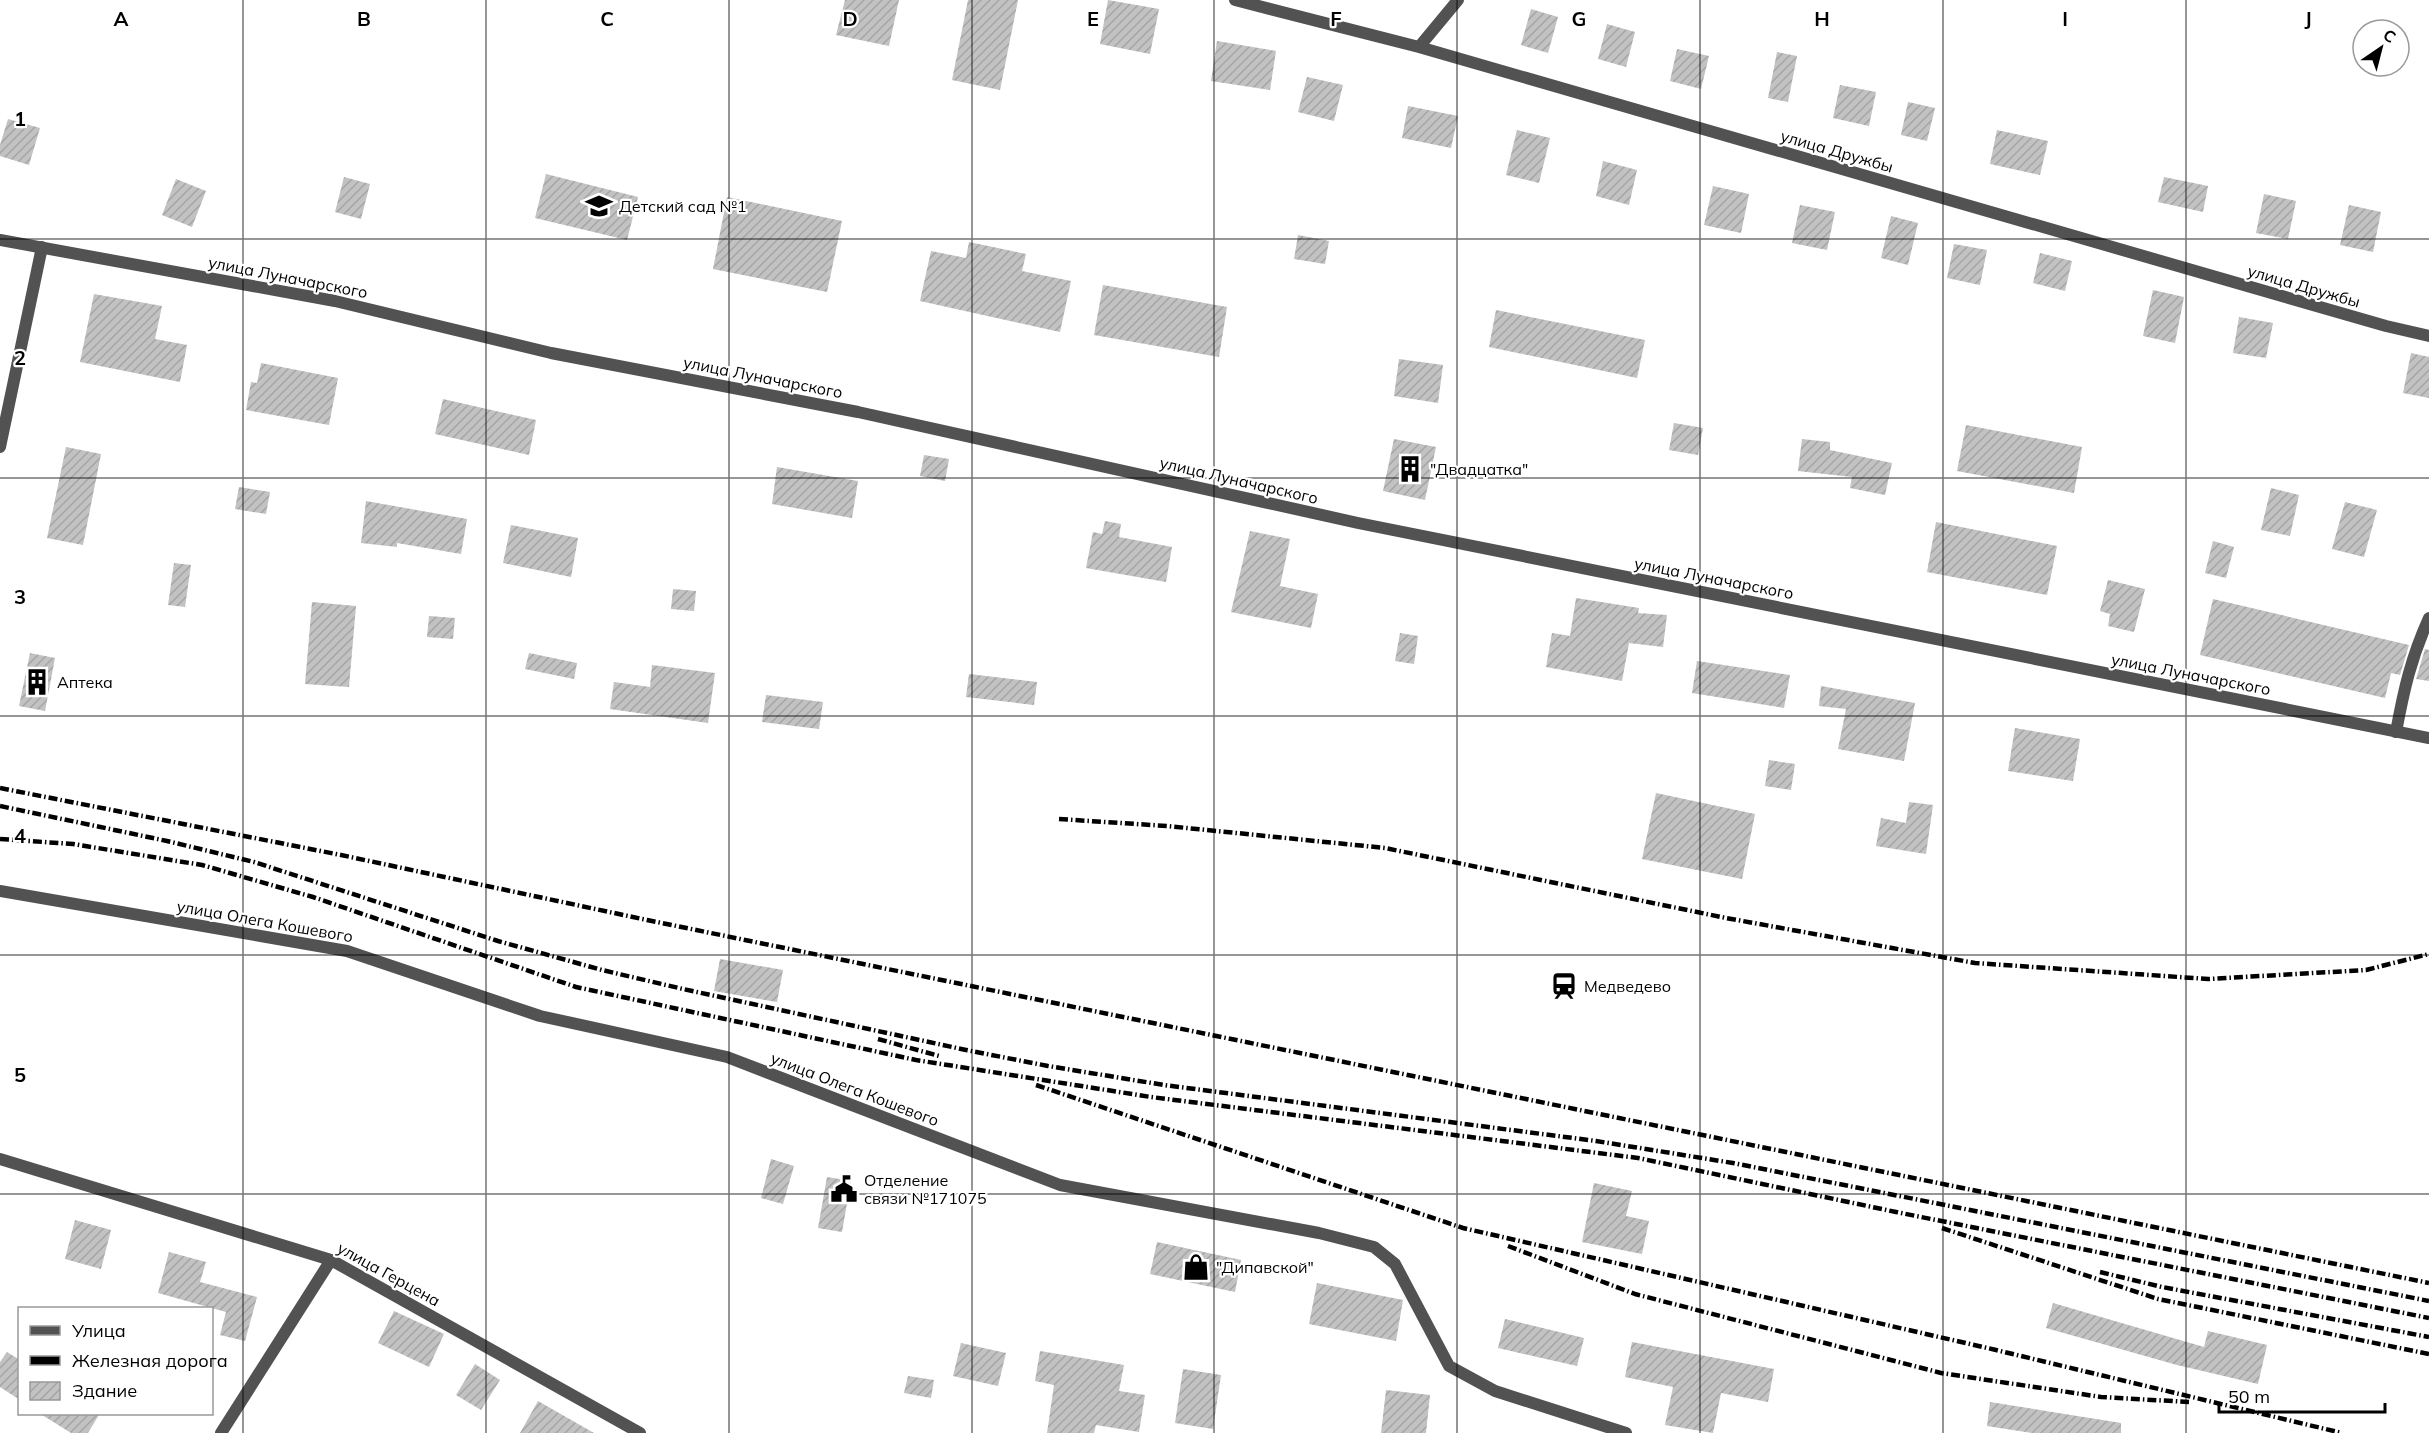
<svg xmlns="http://www.w3.org/2000/svg" width="2429" height="1433" font-family="Mulish,sans-serif">
<defs>
<pattern id="building-hatch" width="6" height="6" patternUnits="userSpaceOnUse" patternTransform="scale(1.5)"><rect width="6" height="6" fill="#c2c2c2"/><path d="M-1 1l2-2M0 6l6-6M5 7l2-2" fill="none" stroke="#a5a5a5"/></pattern>
</defs>
<rect width="100%" height="100%" fill="#fff"/>
<path fill="url(#building-hatch)" d="M 845,0 L 899,0 L 889,46 L 836,35 Z
M 968,0 L 1018,0 L 1000,90 L 952,80 Z
M 1108,0 L 1159,9 L 1150,54 L 1100,44 Z
M 1531,9 L 1558,17 L 1548,53 L 1521,45 Z
M 1607,24 L 1635,32 L 1626,67 L 1598,59 Z
M 1217,41 L 1276,51 L 1270,90 L 1211,81 Z
M 1677,49 L 1709,56 L 1701,89 L 1670,81 Z
M 1777,52 L 1797,56 L 1788,102 L 1768,98 Z
M 1307,77 L 1343,85 L 1334,121 L 1298,112 Z
M 1840,85 L 1876,92 L 1869,126 L 1833,118 Z
M 1908,102 L 1935,108 L 1927,141 L 1901,135 Z
M 1408,106 L 1458,116 L 1451,148 L 1402,138 Z
M 8,119 L 40,128 L 29,165 L 0,156 L 0,145 Z
M 1517,130 L 1550,138 L 1539,183 L 1506,175 Z
M 1997,130 L 2048,141 L 2040,175 L 1990,164 Z
M 1603,161 L 1637,170 L 1629,205 L 1596,196 Z
M 546,174 L 638,197 L 627,240 L 535,218 Z
M 344,177 L 370,184 L 361,219 L 335,212 Z
M 2164,177 L 2208,186 L 2203,212 L 2158,202 Z
M 176,179 L 206,191 L 192,227 L 162,215 Z
M 1713,186 L 1749,194 L 1741,233 L 1704,225 Z
M 2264,194 L 2296,201 L 2288,239 L 2256,233 Z
M 727,197 L 842,221 L 827,292 L 713,269 Z
M 1800,205 L 1835,212 L 1827,250 L 1792,243 Z
M 2349,205 L 2381,212 L 2373,252 L 2340,245 Z
M 1891,216 L 1918,223 L 1908,265 L 1881,258 Z
M 1298,235 L 1329,241 L 1325,264 L 1294,259 Z
M 969,242 L 1026,254 L 1022,271 L 1071,281 L 1060,332 L 920,301 L 931,251 L 966,258 Z
M 1954,244 L 1987,250 L 1980,285 L 1947,278 Z
M 2040,253 L 2072,261 L 2065,291 L 2033,283 Z
M 1103,285 L 1227,307 L 1219,357 L 1094,335 Z
M 2153,290 L 2184,297 L 2175,343 L 2143,336 Z
M 94,294 L 162,306 L 155,339 L 187,345 L 180,382 L 80,362 Z
M 1496,310 L 1645,340 L 1637,378 L 1489,347 Z
M 2239,317 L 2273,323 L 2266,358 L 2233,353 Z
M 2411,353 L 2429,357 L 2429,398 L 2403,393 Z
M 1399,359 L 1443,365 L 1438,403 L 1394,396 Z
M 261,363 L 338,378 L 329,425 L 246,410 L 251,382 L 257,383 Z
M 443,399 L 536,420 L 529,455 L 435,434 Z
M 1674,423 L 1703,428 L 1698,455 L 1669,450 Z
M 1966,425 L 2082,447 L 2074,493 L 1957,471 Z
M 1394,439 L 1436,447 L 1425,500 L 1383,491 Z
M 1802,439 L 1830,442 L 1830,450 L 1892,463 L 1885,495 L 1850,488 L 1852,477 L 1798,471 Z
M 66,447 L 101,454 L 83,545 L 47,538 Z
M 924,455 L 949,459 L 945,481 L 920,476 Z
M 777,467 L 858,481 L 852,518 L 772,504 Z
M 239,487 L 270,492 L 266,514 L 235,509 Z
M 2271,488 L 2299,495 L 2290,536 L 2261,530 Z
M 366,501 L 467,519 L 461,554 L 397,543 L 397,547 L 361,543 Z
M 2345,502 L 2377,510 L 2364,557 L 2332,549 Z
M 1105,521 L 1121,524 L 1119,537 L 1172,547 L 1166,582 L 1086,568 L 1093,532 L 1102,534 Z
M 1936,522 L 2057,546 L 2047,595 L 1927,572 Z
M 511,525 L 578,538 L 571,577 L 503,563 Z
M 1250,531 L 1290,539 L 1280,586 L 1318,594 L 1311,628 L 1231,612 Z
M 2213,541 L 2234,547 L 2226,578 L 2205,573 Z
M 174,563 L 191,565 L 185,607 L 168,605 Z
M 2108,580 L 2145,589 L 2134,632 L 2108,626 L 2110,614 L 2100,611 Z
M 673,589 L 696,591 L 694,611 L 671,609 Z
M 1576,598 L 1639,608 L 1638,613 L 1667,615 L 1663,647 L 1629,643 L 1622,681 L 1546,667 L 1552,633 L 1570,636 Z
M 2213,599 L 2409,645 L 2400,675 L 2391,673 L 2385,698 L 2200,655 Z
M 312,602 L 356,606 L 349,687 L 305,684 Z
M 429,616 L 455,618 L 453,639 L 427,637 Z
M 1400,633 L 1418,636 L 1414,664 L 1395,661 Z
M 2425,649 L 2429,650 L 2429,681 L 2416,679 Z
M 30,653 L 55,658 L 45,711 L 19,706 Z
M 529,653 L 577,663 L 574,679 L 525,669 Z
M 1697,661 L 1790,675 L 1784,708 L 1692,693 Z
M 652,665 L 715,673 L 708,723 L 610,709 L 614,682 L 650,687 Z
M 969,674 L 1037,682 L 1034,705 L 966,697 Z
M 1821,686 L 1915,703 L 1904,761 L 1838,749 L 1846,709 L 1819,706 Z
M 766,695 L 823,702 L 819,729 L 762,722 Z
M 2015,728 L 2080,739 L 2073,781 L 2008,771 Z
M 1769,760 L 1795,764 L 1791,790 L 1765,786 Z
M 1656,793 L 1755,814 L 1742,879 L 1642,859 Z
M 1909,802 L 1933,805 L 1926,854 L 1876,846 L 1881,818 L 1906,823 Z
M 720,959 L 783,970 L 777,1002 L 714,991 Z
M 771,1159 L 794,1166 L 783,1204 L 761,1198 Z
M 827,1177 L 851,1181 L 842,1232 L 818,1228 Z
M 1594,1183 L 1632,1191 L 1626,1216 L 1649,1221 L 1642,1254 L 1582,1242 Z
M 75,1220 L 111,1230 L 101,1269 L 65,1259 Z
M 1157,1242 L 1241,1260 L 1235,1292 L 1150,1274 Z
M 169,1252 L 206,1262 L 200,1282 L 257,1297 L 245,1341 L 220,1335 L 226,1312 L 158,1293 Z
M 1317,1283 L 1403,1300 L 1396,1341 L 1309,1324 Z
M 2053,1303 L 2204,1347 L 2208,1331 L 2267,1345 L 2258,1384 L 2177,1365 L 2046,1328 Z
M 394,1311 L 444,1334 L 429,1367 L 378,1343 Z
M 1505,1319 L 1584,1338 L 1577,1366 L 1498,1348 Z
M 1632,1342 L 1774,1369 L 1768,1402 L 1721,1393 L 1713,1433 L 1665,1425 L 1673,1387 L 1625,1377 Z
M 961,1343 L 1006,1353 L 998,1386 L 953,1376 Z
M 1040,1351 L 1124,1365 L 1119,1391 L 1145,1395 L 1139,1432 L 1096,1425 L 1094,1433 L 1047,1433 L 1054,1385 L 1035,1381 Z
M 7,1352 L 20,1360 L 20,1400 L 0,1387 L 0,1362 Z
M 475,1364 L 500,1380 L 481,1410 L 456,1395 Z
M 1183,1369 L 1221,1375 L 1213,1429 L 1175,1423 Z
M 908,1376 L 934,1380 L 931,1398 L 904,1393 Z
M 1386,1390 L 1430,1395 L 1426,1433 L 1381,1433 Z
M 538,1401 L 594,1433 L 520,1433 Z
M 1990,1402 L 2121,1423 L 2121,1433 L 2032,1433 L 1987,1426 Z
M 39,1413 L 100,1413 L 88,1433 L 71,1433 Z"/>
<g fill="none" stroke-linecap="round" stroke-linejoin="round">
<path stroke="#525252" stroke-width="12" d="M 1235,0 L 1419,47 L 2386,326 L 2429,336
M 1419,47 L 1458,0
M 0,447 L 42,247
M 2396,732 C 2404,689 2411,658 2429,618
M 0,891 L 347,951 L 540,1016 L 727,1057 L 1060,1185 L 1319,1233 L 1374,1247 L 1395,1264 L 1449,1366 L 1495,1391 L 1626,1433
M 0,1159 L 331,1260 L 640,1433
M 221,1433 L 331,1260"/>
<path stroke="#525252" stroke-width="12" d="M 0,240 L 335,301 L 551,353 L 858,412 L 1358,523 L 2429,738"/>
<path stroke="#000" stroke-width="4.5" stroke-dasharray="9 3 1.5 3" stroke-linecap="butt" d="M 0,788 L 341,855 L 647,920 L 2429,1283
M 0,806 L 167,841 L 254,862 L 498,941 L 602,970 L 683,989 L 966,1050 L 1048,1066 L 1164,1085 L 1596,1141 L 1733,1163 L 2429,1301
M 1059,819 L 1167,826 L 1385,848 L 1726,918 L 1975,963 L 2208,979 L 2366,970 L 2429,954
M 0,839 L 73,844 L 202,865 L 313,897 L 576,987 L 916,1060 L 1151,1097 L 1638,1158 L 1896,1212 L 2429,1318
M 878,1039 L 939,1056
M 1036,1085 L 1463,1228 L 1996,1350 L 2342,1433
M 1942,1228 L 2158,1299 L 2429,1354
M 1508,1246 L 1635,1294 L 1941,1373 L 2101,1397 L 2189,1402
M 2100,1272 L 2162,1287 L 2429,1337"/>
</g>
<path fill="none" stroke="#000" stroke-width="1.5" stroke-opacity="0.55" d="M 243,0 L 243,1433M 486,0 L 486,1433M 729,0 L 729,1433M 972,0 L 972,1433M 1214,0 L 1214,1433M 1457,0 L 1457,1433M 1700,0 L 1700,1433M 1943,0 L 1943,1433M 2186,0 L 2186,1433M 0,239 L 2429,239M 0,478 L 2429,478M 0,716 L 2429,716M 0,955 L 2429,955M 0,1194 L 2429,1194"/>
<defs>
<symbol id="school-bare" viewBox="-9 -9 18 18"><path d="M0-5L7-2L0 1L-7-2ZM-4 1L0 2.5L4 1V4Q0 6-4 4Z" fill="#000" stroke="#fff" stroke-width="2.5" paint-order="stroke"/></symbol>
<symbol id="building-bare" viewBox="-9 -9 18 18"><path d="M-4-6H4V6H1V3H-1V6H-4ZM-2.5-4.3h1.7v1.8h-1.7ZM.8-4.3h1.7v1.8H.8ZM-2.5-1h1.7V.8h-1.7ZM.8-1h1.7V.8H.8Z" fill="#000" stroke="#fff" stroke-width="2.5" paint-order="stroke"/></symbol>
<symbol id="station-bare" viewBox="-9 -9 18 18"><path d="M-3-6H3Q5-6 5-4V2Q5 4 3 4L4.5 6H3L1.5 4h-3L-3 6H-4.5L-3 4Q-5 4-5 2V-4Q-5-6-3-6ZM-3.5-4v3h7v-3ZM-3.5 1v1.5H-2V1ZM2 1v1.5H3.5V1Z" fill="#000" stroke="#fff" stroke-width="2.5" paint-order="stroke"/></symbol>
<symbol id="civic-bare" viewBox="-9 -9 18 18"><path d="M-.6-6.5H3V-4.5H.6V-3L4-1V1h2V6H-6V1h2V-1L-.6-3ZM-1.2 2.5V6h2.4V2.5Z" fill="#000" stroke="#fff" stroke-width="2.5" paint-order="stroke"/></symbol>
<symbol id="shop-bare" viewBox="-9 -9 18 18"><path d="M-5-2.5h2.3a2.7 3.5 0 0 1 5.4 0H5L5.5 6h-11ZM-1.5-2.5h3a1.5 2.3 0 0 0-3 0Z" fill="#000" stroke="#fff" stroke-width="2.5" paint-order="stroke"/></symbol>
</defs>
<g fill-rule="evenodd">
<use href="#school-bare" x="580" y="187" width="38" height="38"/>
<use href="#building-bare" x="1391" y="450" width="38" height="38"/>
<use href="#building-bare" x="18" y="663" width="38" height="38"/>
<use href="#station-bare" x="1545" y="967" width="38" height="38"/>
<use href="#civic-bare" x="825" y="1170" width="38" height="38"/>
<use href="#shop-bare" x="1177" y="1248" width="38" height="38"/>
</g>
<g text-anchor="middle" dominant-baseline="central" stroke-width="4.5" stroke-linejoin="round" paint-order="stroke">
<g font-size="16" fill="#000" stroke="#fff">
<text transform="translate(1837 151) rotate(16)">улица Дружбы</text>
<text transform="translate(288 277) rotate(11)">улица Луначарского</text>
<text transform="translate(2304 286) rotate(16)">улица Дружбы</text>
<text transform="translate(763 377) rotate(11)">улица Луначарского</text>
<text transform="translate(1239 480) rotate(13)">улица Луначарского</text>
<text transform="translate(1714 578) rotate(11)">улица Луначарского</text>
<text transform="translate(2191 674) rotate(11)">улица Луначарского</text>
<text transform="translate(265 921) rotate(10)">улица Олега Кошевого</text>
<text transform="translate(855 1089) rotate(21)">улица Олега Кошевого</text>
<text transform="translate(389 1274) rotate(29)">улица Герцена</text>
</g>
<g font-size="16" fill="#000" stroke="#fff" text-anchor="start">
<text x="619" y="206">Детский сад №1</text>
<text x="1430" y="469">"Двадцатка"</text>
<text x="57" y="682">Аптека</text>
<text x="1584" y="986">Медведево</text>
<text x="864" y="1180">Отделение<tspan x="864" dy="18">связи №171075</tspan></text>
<text x="1216" y="1267">"Дипавской"</text>
</g>
</g>
<g font-size="20" text-anchor="middle" font-weight="bold" fill="#000" stroke="#fff" stroke-width="4.5" stroke-linejoin="round" paint-order="stroke">
<text x="121" y="26">A</text>
<text x="364" y="26">B</text>
<text x="607" y="26">C</text>
<text x="850" y="26">D</text>
<text x="1093" y="26">E</text>
<text x="1336" y="26">F</text>
<text x="1579" y="26">G</text>
<text x="1822" y="26">H</text>
<text x="2065" y="26">I</text>
<text x="2308" y="26">J</text>
<text x="20" y="126">1</text>
<text x="20" y="365">2</text>
<text x="20" y="604">3</text>
<text x="20" y="843">4</text>
<text x="20" y="1082">5</text>
</g>
<rect x="18" y="1307" width="195" height="108" fill="#ffffff" stroke="#999999" stroke-width="1.5"/>
<rect x="30" y="1326" width="30" height="9" fill="#525252" stroke="#999999" stroke-width="1.5"/>
<text x="72" y="1337" font-size="18" fill="#000000">Улица</text>
<rect x="30" y="1356" width="30" height="9" fill="#000000" stroke="#999999" stroke-width="1.5"/>
<text x="72" y="1367" font-size="18" fill="#000000">Железная дорога</text>
<rect x="30" y="1382" width="30" height="18" fill="url(#building-hatch)" stroke="#999999" stroke-width="1.5"/>
<text x="72" y="1397" font-size="18" fill="#000000">Здание</text>
<g transform="translate(2381 48) rotate(35)"><circle r="28" fill="#ffffff" stroke="#999999" stroke-width="1.5"/>
<path d="M0-4.5L10 22L0 15L-10 22Z" fill="#000000"/>
<text y="-9" font-size="16" font-weight="bold" text-anchor="middle" fill="#000000">С</text>
</g>
<path d="M2219 1403v9h166v-9" fill="none" stroke="#000000" stroke-width="3"/>
<text x="2228" y="1403" font-size="18" fill="#000000" stroke="#ffffff" stroke-width="4.5" paint-order="stroke">50 m</text>
</svg>
